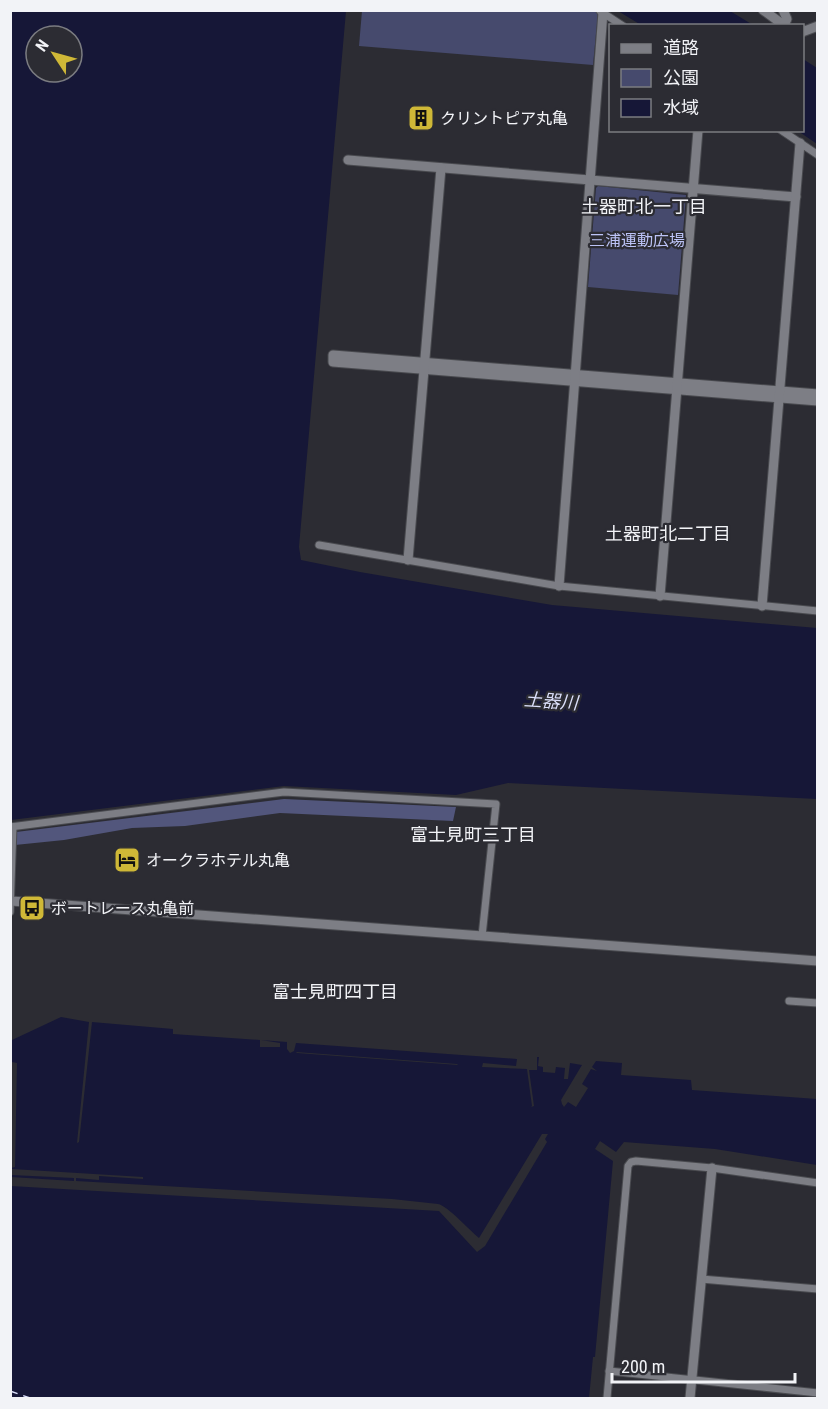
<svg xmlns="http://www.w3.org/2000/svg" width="828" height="1409" font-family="'Roboto Condensed','Noto Sans JP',sans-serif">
  <rect width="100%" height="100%" fill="#2c2c33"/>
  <g fill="#464a6d">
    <path d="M593 10 598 13 593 65 359 46 362 11Z"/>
    <path d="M598 186 686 195 678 295 588 287 596 188Z"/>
  </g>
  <path fill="#52567c" d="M284 799 456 807 453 821 280 813 185 826 132 828 64 840 15 845 16 832Z"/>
  <g fill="#161737" fill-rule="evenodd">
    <path d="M10 11H346L299 547 301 560 360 572 552 605 817 628V799L508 783 456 795 284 786 11 820ZM36 36H72V72H36Z"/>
    <path d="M618 11H730L753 25H641Z"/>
    <path d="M803 59 817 68V144L798 131 802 130Z"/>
    <path d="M61 1017 89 1022 77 1143 79 1142 92 1022 173 1029V1034L260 1040V1047H280V1043L261 1040 287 1042V1049L290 1053 294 1051 296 1043 517 1059 516 1066 483 1063 482 1067 527 1069 532 1106 531 1107 534 1106 529 1070H537V1057H539L538 1066 543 1067V1072L555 1073 556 1067 565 1068 564 1079H568L570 1063 582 1065 561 1100 562 1104 564 1107 568 1102 576 1107 588 1088 582 1084 591 1069 597 1071 592 1067 596 1061 622 1063 621 1075 691 1080 692 1090 817 1099V1165L715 1149 624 1142 616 1152 600 1141 595 1149 613 1161 595 1357H593L589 1398H11V1186L439 1211 477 1252 485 1246 547 1142 545 1139 548 1134H542L479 1238C469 1230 448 1206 438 1204L392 1199 76 1181V1178L99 1180V1176L143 1179V1177L12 1169 11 1175 74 1178V1181L11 1177V1168L15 1167 17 1063 12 1062 11 1132 12 1040ZM296 1052 457 1064 458 1065 297 1053Z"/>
  </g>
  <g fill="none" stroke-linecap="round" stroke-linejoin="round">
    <path stroke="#dbdffa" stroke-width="1.5" stroke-dasharray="8 6" stroke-linecap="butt" d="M10 1391 30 1398"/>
    <g stroke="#494a4f" stroke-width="9">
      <g id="street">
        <path d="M600 11 623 26"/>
        <path d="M781 130 818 155"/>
        <path d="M319 545 559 586 818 611"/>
        <path d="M10 827 284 792 496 804 482 936"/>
        <path d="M10 912 13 827"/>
        <path d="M789 1001 818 1003"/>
        <path d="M701 1279 818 1289"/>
        <path d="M609 1371 818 1393"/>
        <path d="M607 1398 628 1166 631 1162 636 1161 712 1168 818 1183"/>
      </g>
    </g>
    <g stroke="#494a4f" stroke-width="11">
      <g id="secondary">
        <path d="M763 10 785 26"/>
        <path d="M783 10 787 19 784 25"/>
        <path d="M802 32 818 26"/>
        <path d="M348 160 796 197"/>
        <path d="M818 394 333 355V362L818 401"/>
        <path d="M408 560 441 168"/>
        <path d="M559 586 603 12"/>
        <path d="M660 596 698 130"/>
        <path d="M762 606 800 143"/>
        <path d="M11 901 818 961"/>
        <path d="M690 1398 712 1168"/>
      </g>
    </g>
    <use href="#street" stroke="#7d7e85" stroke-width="7"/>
    <use href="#secondary" stroke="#7d7e85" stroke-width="9"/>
  </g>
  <defs>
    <g id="building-square" transform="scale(1.35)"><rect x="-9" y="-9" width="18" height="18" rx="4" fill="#cfb837" stroke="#2c2c33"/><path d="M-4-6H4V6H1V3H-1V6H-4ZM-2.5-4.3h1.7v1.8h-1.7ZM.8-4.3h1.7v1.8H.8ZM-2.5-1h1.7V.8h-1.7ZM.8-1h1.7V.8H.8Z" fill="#111"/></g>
    <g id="hotel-square" transform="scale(1.35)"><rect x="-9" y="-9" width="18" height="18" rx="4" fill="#cfb837" stroke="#2c2c33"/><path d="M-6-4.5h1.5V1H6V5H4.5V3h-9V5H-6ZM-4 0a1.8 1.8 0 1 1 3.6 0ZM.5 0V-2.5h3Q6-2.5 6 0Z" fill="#111"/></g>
    <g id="bus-square" transform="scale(1.35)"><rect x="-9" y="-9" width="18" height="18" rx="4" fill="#cfb837" stroke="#2c2c33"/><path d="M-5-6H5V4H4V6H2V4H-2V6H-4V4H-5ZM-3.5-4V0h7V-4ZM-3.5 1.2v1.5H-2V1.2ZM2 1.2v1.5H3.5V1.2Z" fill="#111"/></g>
  </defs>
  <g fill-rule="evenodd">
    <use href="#building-square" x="421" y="118"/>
    <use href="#hotel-square" x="127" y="860"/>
    <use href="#bus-square" x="32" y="908"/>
  </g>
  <g text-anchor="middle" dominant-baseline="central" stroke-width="4.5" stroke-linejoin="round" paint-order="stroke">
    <g font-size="16" fill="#f2f3f7" stroke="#2c2c33" text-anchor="start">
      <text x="440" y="118">クリントピア丸亀</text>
      <text x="146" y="860">オークラホテル丸亀</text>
      <text x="51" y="908">ボートレース丸亀前</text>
    </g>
    <g font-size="16" fill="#bcc3f6" stroke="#2c2c33">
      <text x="637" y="240">三浦運動広場</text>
    </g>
    <g font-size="18" fill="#f2f3f7" stroke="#2c2c33">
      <text x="644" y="206">土器町北一丁目</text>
      <text x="668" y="533">土器町北二丁目</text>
      <text x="473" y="834">富士見町三丁目</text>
      <text x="335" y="991">富士見町四丁目</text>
    </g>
    <g font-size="18" font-style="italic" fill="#dbdffa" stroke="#2c2c33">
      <text transform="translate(551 701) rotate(4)">土器川</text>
    </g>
  </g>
  <rect width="828" height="1409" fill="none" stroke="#f2f3f7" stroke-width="24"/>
  <rect x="609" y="24" width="195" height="108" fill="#2c2c33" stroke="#7b7c81" stroke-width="1.5"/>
  <rect x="621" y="44" width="30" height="9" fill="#7d7e85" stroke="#7b7c81" stroke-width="1.5"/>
  <text x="663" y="54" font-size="18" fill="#f2f3f7">道路</text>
  <rect x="621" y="69" width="30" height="18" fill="#464a6d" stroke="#7b7c81" stroke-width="1.5"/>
  <text x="663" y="84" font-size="18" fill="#f2f3f7">公園</text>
  <rect x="621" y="99" width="30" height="18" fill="#161737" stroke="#7b7c81" stroke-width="1.5"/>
  <text x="663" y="114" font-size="18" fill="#f2f3f7">水域</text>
  <g transform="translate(54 54) rotate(306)"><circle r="28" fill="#2c2c33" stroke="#7b7c81" stroke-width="1.5"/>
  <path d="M0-4.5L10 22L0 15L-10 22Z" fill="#cfb837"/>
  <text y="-9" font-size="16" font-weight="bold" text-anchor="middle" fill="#f2f3f7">N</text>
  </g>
  <path d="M612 1373v9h183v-9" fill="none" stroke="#f2f3f7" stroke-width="3"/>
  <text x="621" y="1373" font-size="18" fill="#f2f3f7" stroke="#2c2c33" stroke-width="4.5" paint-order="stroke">200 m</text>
</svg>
